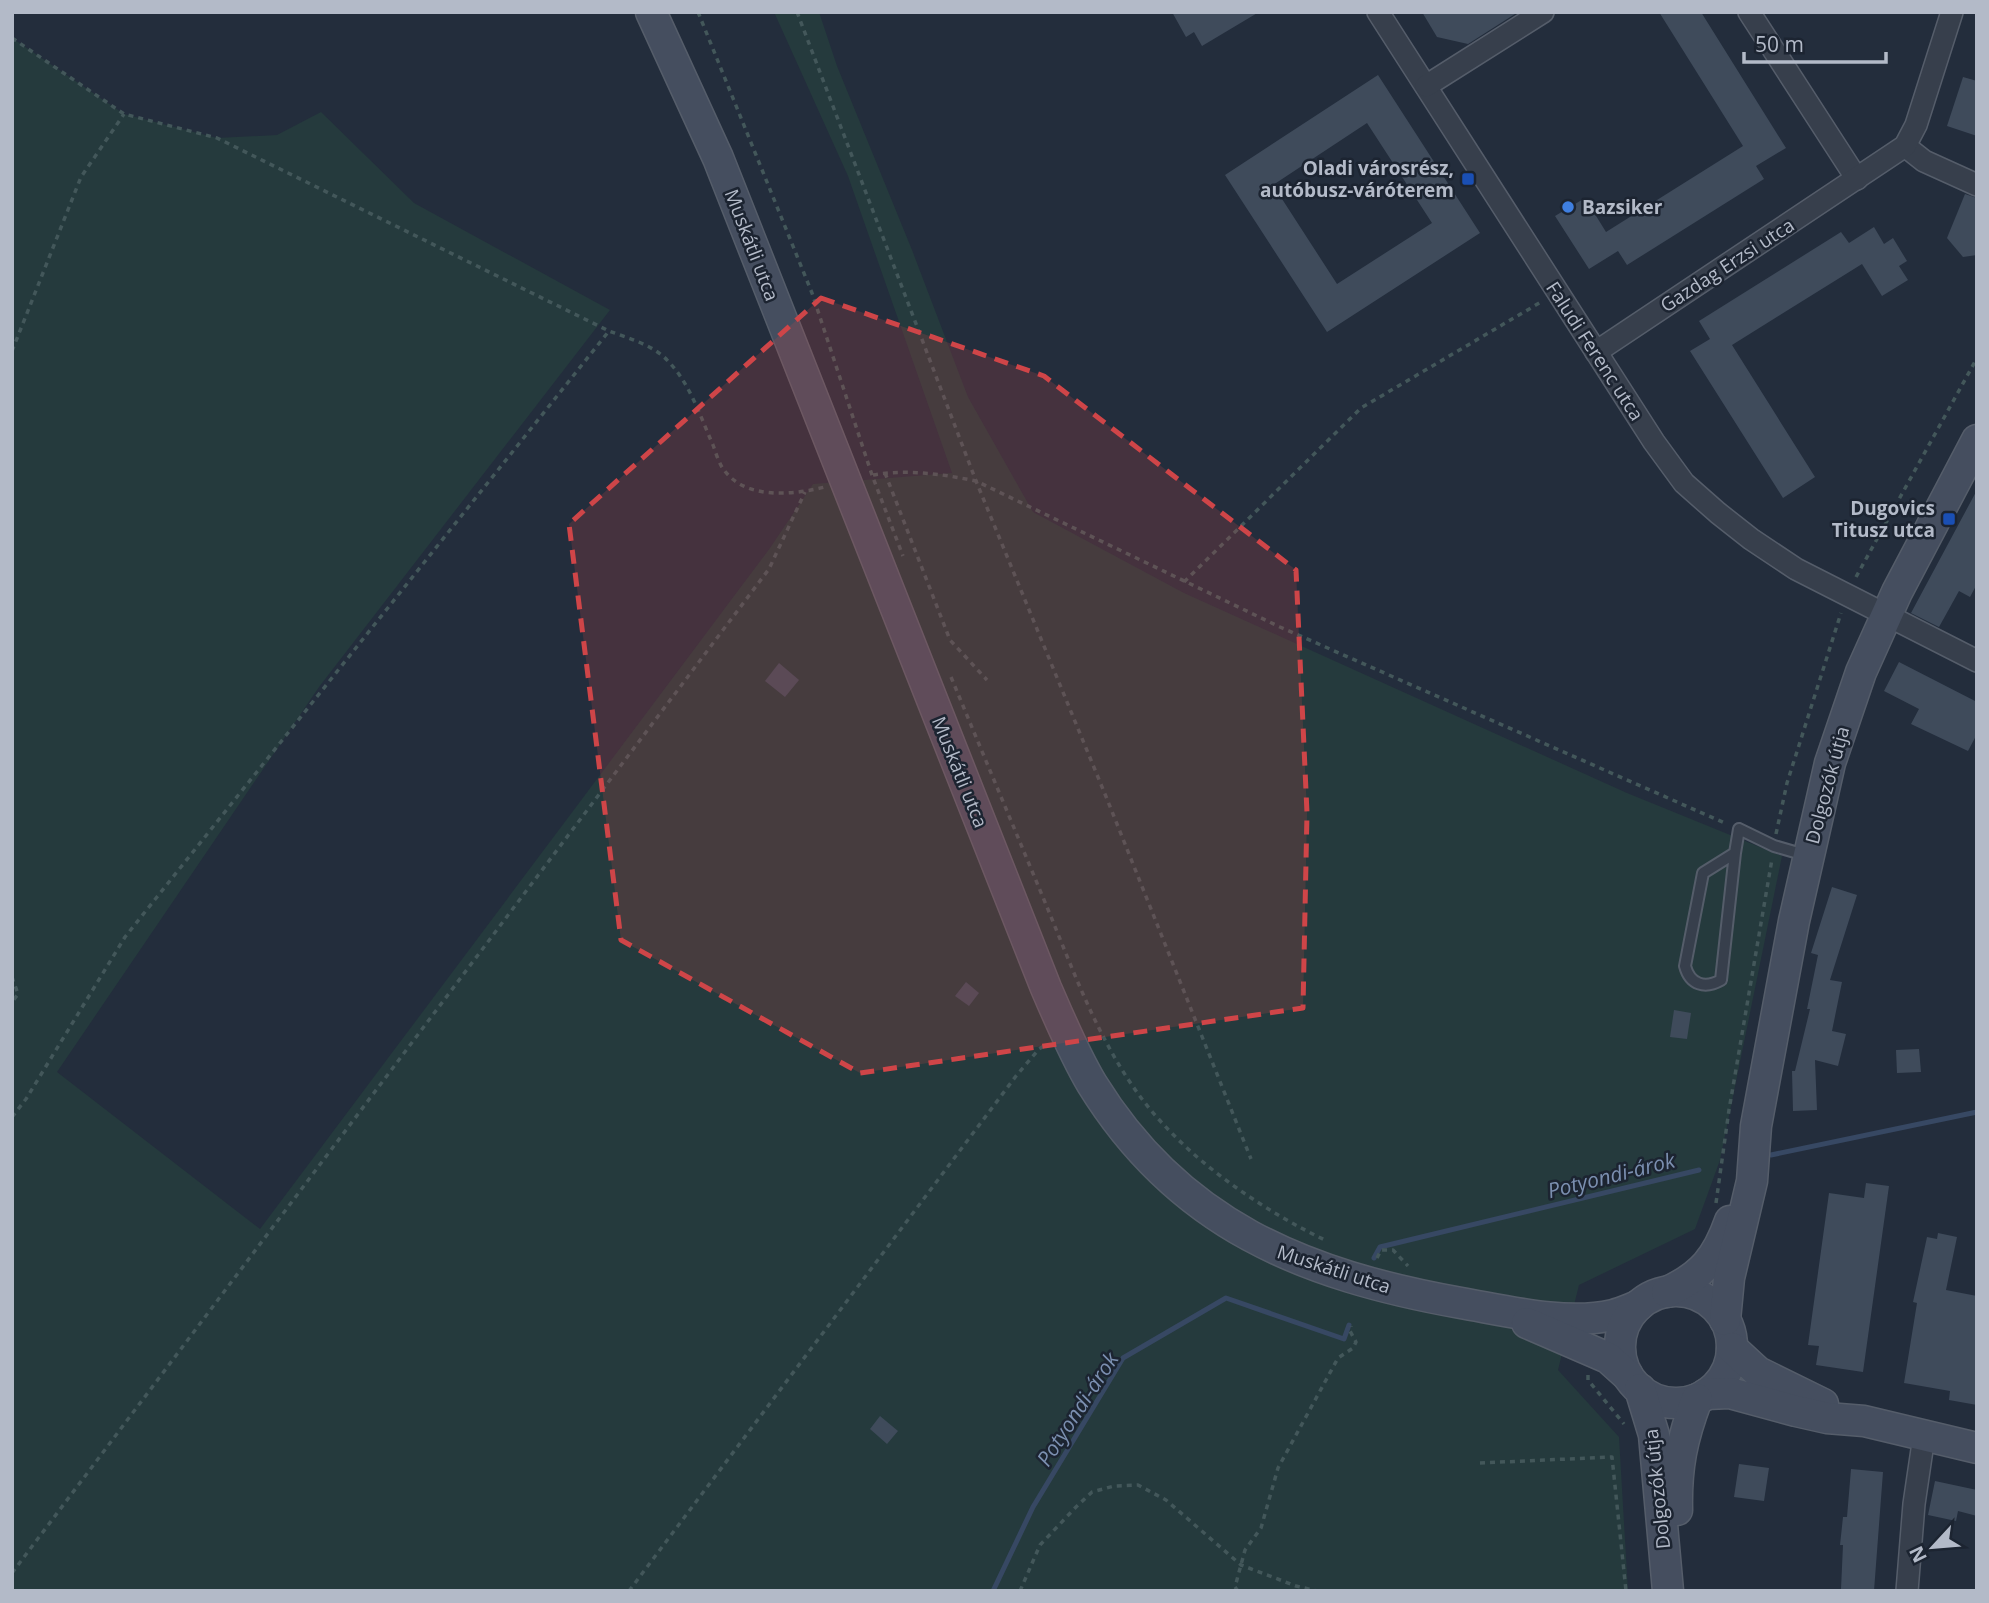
<svg xmlns="http://www.w3.org/2000/svg" width="1989" height="1603" font-family="'Open Sans',sans-serif">
  <rect width="100%" height="100%" fill="#232d3c"/>
  <path fill="#253a3d" d="M774 12H819L837 66 912 250 968 397 1033 512 1184 593 1627 793 1782 856 1720 1160 1695 1229 1579 1285 1558 1370 1619 1437 1628 1591H12V38L124 114 217 138 277 135 321 112 414 203 610 310 319 687 57 1072 260 1229 770 548 813 484 952 473 848 176Z"/>
  <g fill="none" stroke-linecap="round" stroke-linejoin="round">
    <g stroke="#374863" stroke-width="5">
      <path d="M1771 1155 1977 1112"/>
      <path d="M1374 1258 1380 1247 1699 1170"/>
      <path d="M993 1591 1033 1507 1123 1358 1226 1298 1344 1339 1349 1325"/>
    </g>
  </g>
  <g fill="#3f4b5b" fill-rule="evenodd">
    <path d="M1172 12H1259L1202 46 1194 32 1186 37Z"/>
    <path d="M1422 12H1518L1468 44 1437 37Z"/>
    <path d="M1659 12H1701L1786 148 1756 166 1764 179 1627 265 1618 251 1589 269 1555 216 1585 198 1606 232 1743 146Z"/>
    <path d="M1378 75 1480 233 1327 332 1225 175ZM1367 123 1432 223 1337 284 1273 185Z"/>
    <path d="M1963 77 1977 81V136L1947 126Z"/>
    <path d="M1965 194 1977 198V255L1963 257 1947 238Z"/>
    <path d="M1874 227 1884 244 1893 238 1907 261 1899 266 1908 280 1882 296 1862 264 1732 345 1815 477 1783 498 1690 351 1710 339 1699 321 1841 232 1849 243Z"/>
    <path d="M1977 490V584L1970 597 1959 591 1939 627 1911 613Z"/>
    <path d="M1899 662 1977 702V734L1968 751 1911 724 1919 709 1884 691Z"/>
    <path d="M779 663 799 680 785 697 765 681Z"/>
    <path d="M1832 887 1857 895 1830 980 1842 982 1832 1031 1846 1034 1838 1066 1815 1060 1817 1110 1793 1111 1792 1071H1795L1810 1009H1807L1818 955 1811 953Z"/>
    <path d="M966 982 979 993 969 1006 955 996Z"/>
    <path d="M1674 1010 1691 1013 1687 1039 1670 1037Z"/>
    <path d="M1919 1049 1921 1072 1897 1073 1896 1050Z"/>
    <path d="M1866 1183 1889 1186 1863 1372 1816 1365 1819 1346 1808 1345 1829 1193 1864 1198Z"/>
    <path d="M1938 1233 1957 1237 1946 1290 1977 1296V1405L1949 1400 1950 1391 1904 1383 1917 1303 1913 1302 1927 1237 1937 1239Z"/>
    <path d="M880 1416 898 1431 887 1444 870 1429Z"/>
    <path d="M1739 1464 1769 1468 1764 1501 1734 1497Z"/>
    <path d="M1851 1469 1883 1472 1874 1591 1841 1589 1843 1545H1840L1843 1517H1847Z"/>
    <path d="M1935 1481 1977 1490V1516L1958 1511 1956 1521 1928 1515Z"/>
  </g>
  <g fill="none" stroke-linecap="round" stroke-linejoin="round">
    <g stroke="#555d6a" stroke-width="14">
      <path id="lane" d="M1735 853 1721 980C1705 989 1690 985 1685 966L1703 873 1735 853 1739 829 1774 846 1805 855"/>
    </g>
    <g stroke="#555d6a" stroke-width="24">
      <g id="street">
        <path d="M1378 12 1654 442 1684 483 1718 513 1751 539 1796 569 1977 661"/>
        <path d="M1749 12 1857 179"/>
        <path d="M1426 86 1543 12"/>
        <path d="M1905 146 1924 161 1977 185"/>
        <path d="M1596 352 1905 146 1916 125 1952 12"/>
        <path d="M1907 1591 1914 1504 1924 1436"/>
      </g>
    </g>
    <g stroke="#555d6a" stroke-width="33">
      <g id="secondary">
        <path d="M651 12 718 158 1046 988C1060 1020 1074 1054 1092 1084 1179 1225 1304 1275 1461 1303 1507 1311 1566 1326 1613 1315 1621 1313 1630 1309 1638 1306"/>
        <circle cx="1676" cy="1347" r="56"/>
        <path d="M1667 1292C1702 1276 1717 1258 1730 1221"/>
        <path d="M1725 1320 1729 1278 1752 1181 1756 1126 1794 921 1830 763 1861 672 1897 592 1977 440"/>
        <path d="M1527 1323 1608 1358 1628 1376"/>
        <path d="M1732 1348 1758 1372 1823 1404"/>
        <path d="M1640 1389 1654 1435 1668 1591"/>
        <path d="M1706 1394 1730 1393 1796 1411 1827 1418 1864 1421 1977 1448"/>
        <path d="M1677 1510C1676 1468 1682 1438 1697 1399"/>
      </g>
    </g>
    <g stroke="#43575a" stroke-width="3.5" stroke-dasharray="5 5" stroke-linecap="butt">
      <path d="M698 12 812 293 872 475 903 556"/>
      <path d="M797 12 976 481 1107 799 1251 1159"/>
      <path d="M12 38 124 114 217 138 609 331C628 338 653 345 667 360 690 383 700 416 713 445 716 453 719 464 724 470 746 500 793 495 825 487"/>
      <path d="M12 351 81 177 124 114"/>
      <path d="M885 473 950 640 987 680"/>
      <path d="M873 475C907 469 942 474 976 481L1280 627 1727 824"/>
      <path d="M1856 577 1977 358"/>
      <path d="M1184 582 1361 408 1541 302"/>
      <path d="M951 677C983 754 1015 830 1047 907 1078 982 1107 1065 1164 1125 1207 1172 1270 1214 1327 1241"/>
      <path d="M1776 834 1787 783 1841 613"/>
      <path d="M12 977 18 994 12 1002"/>
      <path d="M12 1117 26 1099 125 937 609 331"/>
      <path d="M1716 1203 1729 1110 1772 859"/>
      <path d="M1377 1258 1381 1250H1393L1408 1266"/>
      <path d="M1588 1375V1380L1624 1424"/>
      <path d="M1480 1463 1612 1457 1626 1591"/>
      <path d="M12 1573 769 569 805 492"/>
      <path d="M629 1591 1016 1076 1039 1049 1046 1045"/>
      <path d="M1020 1591 1040 1545 1076 1507 1092 1492 1114 1486 1138 1485 1166 1500 1241 1565 1296 1586 1317 1591"/>
      <path d="M1238 1591 1235 1587 1245 1550 1261 1528 1278 1468 1338 1358 1353 1348 1356 1342 1350 1331 1351 1326"/>
    </g>
    <use href="#lane" stroke="#373f4c" stroke-width="10"/>
    <use href="#street" stroke="#373f4c" stroke-width="21"/>
    <use href="#secondary" stroke="#454e5f" stroke-width="30"/>
  </g>
  <path fill="#cf4548" fill-opacity="0.2" stroke="#cf4548" stroke-width="5" stroke-dasharray="14 9" stroke-linejoin="round" d="M821 298 1044 376 1296 570 1307 813 1303 1008 860 1073 621 940 569 524Z"/>
  <g fill="#1a4fb4" stroke="#1c2431" stroke-width="2.5">
    <rect x="1461" y="172" width="14" height="14" rx="3.5"/>
    <rect x="1942" y="512" width="14" height="14" rx="3.5"/>
  </g>
  <circle fill="#3f7fe0" stroke="#1c2431" stroke-width="2.5" cx="1568" cy="207" r="7"/>
  <g text-anchor="middle" dominant-baseline="central" stroke-width="5" stroke-linejoin="round" paint-order="stroke">
    <g font-size="19" font-weight="bold" fill="#b3bac8" stroke="#1c2431" text-anchor="end">
      <text x="1454" y="168">Oladi városrész,<tspan x="1454" dy="22">autóbusz-váróterem</tspan></text>
      <text x="1582" y="207" text-anchor="start">Bazsiker</text>
      <text x="1935" y="508">Dugovics<tspan x="1935" dy="22">Titusz utca</tspan></text>
    </g>
    <g font-size="19" fill="#b3bac8" stroke="#1c2431">
      <text transform="translate(752 245) rotate(69)">Muskátli utca</text>
      <text transform="translate(1727 265) rotate(-33)">Gazdag Erzsi utca</text>
      <text transform="translate(1595 351) rotate(57)">Faludi Ferenc utca</text>
      <text transform="translate(960 772) rotate(68)">Muskátli utca</text>
      <text transform="translate(1827 785) rotate(-75)">Dolgozók útja</text>
      <text transform="translate(1334 1269) rotate(18)">Muskátli utca</text>
      <text transform="translate(1657 1489) rotate(-96)">Dolgozók útja</text>
    </g>
    <g font-size="21" font-style="italic" fill="#7b8fb0" stroke="#1c2431">
      <text transform="translate(1611 1175) rotate(-14)">Potyondi-árok</text>
      <text transform="translate(1077 1409) rotate(-57)">Potyondi-árok</text>
    </g>
  </g>
  <rect width="1989" height="1603" fill="none" stroke="#b3bac8" stroke-width="28"/>
  <g transform="translate(1933 1547) rotate(244)" stroke="#1c2431" stroke-width="5" paint-order="stroke">
  <path d="M0-5L12 26L0 18L-12 26Z" fill="#b3bac8"/>
  <text y="-10" font-size="19" font-weight="bold" text-anchor="middle" fill="#b3bac8">N</text>
  </g>
  <path d="M1744 52v10h142v-10" fill="none" stroke="#b3bac8" stroke-width="3.5"/>
  <text x="1755" y="52" font-size="21" fill="#b3bac8" stroke="#1c2431" stroke-width="5" paint-order="stroke">50 m</text>
</svg>
